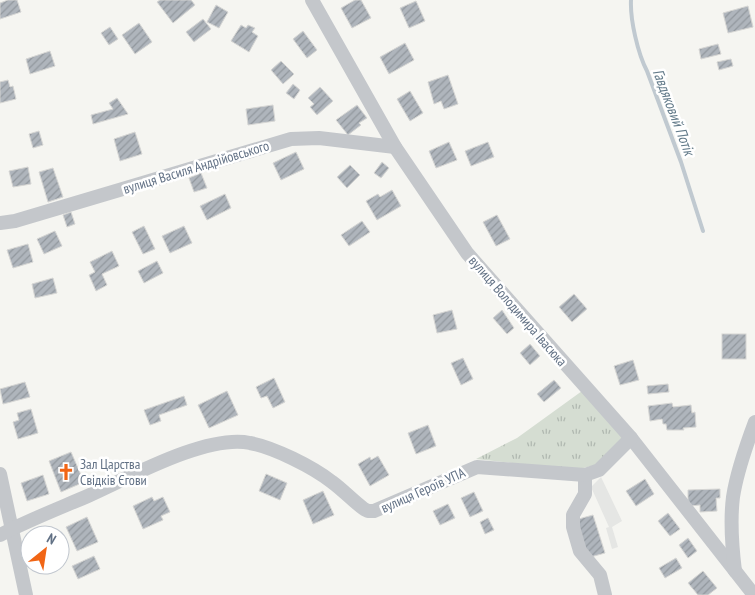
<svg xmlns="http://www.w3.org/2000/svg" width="755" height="595" font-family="'PT Sans Narrow',sans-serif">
  <defs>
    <pattern id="grass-tufts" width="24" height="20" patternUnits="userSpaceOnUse" patternTransform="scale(1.25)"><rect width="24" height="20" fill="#d5ddd2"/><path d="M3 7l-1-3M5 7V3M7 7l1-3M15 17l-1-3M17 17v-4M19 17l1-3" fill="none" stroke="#b0b8b0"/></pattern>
    <pattern id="building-hatch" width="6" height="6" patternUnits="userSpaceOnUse" patternTransform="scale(1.25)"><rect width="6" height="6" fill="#afb5bc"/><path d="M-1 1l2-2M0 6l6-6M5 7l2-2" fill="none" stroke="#92989e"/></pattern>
  </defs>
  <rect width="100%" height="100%" fill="#f5f5f1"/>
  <path fill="#e5e6e4" d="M601 477 622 521 612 527 618 547 612 549 606 528 609 527 591 487Z"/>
  <path fill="url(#grass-tufts)" d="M582 391 623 437 595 465 576 470 476 459 517 438Z"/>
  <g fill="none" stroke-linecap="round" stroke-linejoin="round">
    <path stroke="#c0c9d0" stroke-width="4" d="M631 0C630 20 638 54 647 71L681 162 703 231"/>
  </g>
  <g fill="url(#building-hatch)" stroke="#d6d6d4">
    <path d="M8 0H17L21 12 0 19V3Z"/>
    <path d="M160 0H191L195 5 173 23 157 2Z"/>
    <path d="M355 0H361L371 18 352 28 341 8Z"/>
    <path d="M416 1 425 21 409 28 400 8Z"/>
    <path d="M216 5 228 12 219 28 207 22Z"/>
    <path d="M748 6 753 27 728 33 723 13Z"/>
    <path d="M203 19 211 29 194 42 186 32Z"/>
    <path d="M139 23 152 42 135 54 122 35Z"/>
    <path d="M241 25 246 28 248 25 255 28 252 32 258 36 249 52 231 41Z"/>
    <path d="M110 27 118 39 109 45 101 33Z"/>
    <path d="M303 31 317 50 307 58 293 39Z"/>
    <path d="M405 43 414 60 389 74 380 57Z"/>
    <path d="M718 44 721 54 701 59 699 49Z"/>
    <path d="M50 51 55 66 30 74 26 59Z"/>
    <path d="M731 59 733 66 719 70 717 62Z"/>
    <path d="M281 61 294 74 283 84 271 70Z"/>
    <path d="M448 75 458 104 444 109 441 101 434 104 428 82Z"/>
    <path d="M8 80 10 87 13 86 16 99 0 103V82Z"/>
    <path d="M293 84 300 90 294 99 286 93Z"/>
    <path d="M320 87 333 101 317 115 310 107 314 104 308 98Z"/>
    <path d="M410 91 423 113 410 121 397 99Z"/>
    <path d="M117 98 128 114 93 124 91 115 113 109 109 103Z"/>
    <path d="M273 105 275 121 248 125 246 109Z"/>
    <path d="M357 105 367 118 359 123 361 125 348 135 336 120Z"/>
    <path d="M39 131 43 145 33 148 29 134Z"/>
    <path d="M135 132 142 154 120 161 114 139Z"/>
    <path d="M449 142 457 160 436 168 429 151Z"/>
    <path d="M488 142 494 157 471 166 465 151Z"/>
    <path d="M296 152 304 169 281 180 273 163Z"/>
    <path d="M382 162 389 168 381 178 374 173Z"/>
    <path d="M350 165 360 175 347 188 337 177Z"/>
    <path d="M28 167 31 184 13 187 9 171Z"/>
    <path d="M53 168 63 197 48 202 39 172Z"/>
    <path d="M201 173 207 188 194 192 189 178Z"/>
    <path d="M392 190 401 206 377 220 366 201 378 194 380 197Z"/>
    <path d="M225 194 231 208 207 220 200 206Z"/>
    <path d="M71 212 75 224 67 227 63 215Z"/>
    <path d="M497 215 510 239 496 246 483 222Z"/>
    <path d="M362 221 370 232 349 246 341 235Z"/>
    <path d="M144 226 155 249 143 254 132 232Z"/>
    <path d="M184 226 192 243 170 253 162 236Z"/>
    <path d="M55 231 62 246 44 254 37 239Z"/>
    <path d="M28 244 33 262 13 268 7 250Z"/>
    <path d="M112 251 119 266 102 274 107 285 96 291 89 275 95 272 90 262Z"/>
    <path d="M157 261 163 273 144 283 138 271Z"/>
    <path d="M53 278 57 293 35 298 32 284Z"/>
    <path d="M574 294 587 309 572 322 559 307Z"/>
    <path d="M452 310 457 329 437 333 433 315Z"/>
    <path d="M502 310 514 328 507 334 493 318Z"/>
    <rect x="722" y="334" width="24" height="25"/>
    <path d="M530 344 540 356 530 365 520 353Z"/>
    <path d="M463 358 473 379 461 385 451 363Z"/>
    <path d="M633 360 639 380 620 385 614 366Z"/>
    <path d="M274 378 285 402 273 408 267 396 261 398 256 387Z"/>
    <path d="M554 380 561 388 544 402 537 394Z"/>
    <path d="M25 382 30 397 3 404 0 389Z"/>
    <path d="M668 384 669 392 648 394 647 386Z"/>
    <path d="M227 391 238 415 209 428 198 405Z"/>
    <path d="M184 396 187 405 159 415 161 421 150 425 144 410Z"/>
    <path d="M672 403 673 407 691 405 692 413 695 412 696 427 683 428 684 430H667L666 424H663L662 419 650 421 648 406Z"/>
    <path d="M31 409 38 433 18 439 13 422 19 420 17 413Z"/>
    <path d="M428 425 436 446 416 454 408 433Z"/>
    <path d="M71 452 84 482 61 492 49 461Z"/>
    <path d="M378 456 389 475 370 486 358 464 370 457 371 460Z"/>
    <path d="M266 474 287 483 280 500 259 491Z"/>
    <path d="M43 475 49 494 27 501 21 483Z"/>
    <path d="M645 479 654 494 636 506 626 491Z"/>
    <path d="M720 489V498H716L717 511 700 512V505L688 506V490Z"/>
    <path d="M323 491 334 515 313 524 303 500Z"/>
    <path d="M474 492 483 511 470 517 461 498Z"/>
    <path d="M152 497 154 501 163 497 170 512 161 516 163 520 143 529 133 506Z"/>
    <path d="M448 504 455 518 440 525 433 511Z"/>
    <path d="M668 513 680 529 670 536 658 521Z"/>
    <path d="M593 515 605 553 587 558 575 520Z"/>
    <path d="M87 517 98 542 77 551 66 527Z"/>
    <path d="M488 518 494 530 485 534 480 522Z"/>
    <path d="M688 538 697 551 688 558 679 545Z"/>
    <path d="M94 556 100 569 78 579 72 566Z"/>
    <path d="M676 558 682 568 665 578 659 568Z"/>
    <path d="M703 571 717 588 708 595H698L688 583Z"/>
  </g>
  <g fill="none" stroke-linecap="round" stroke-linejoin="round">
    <g stroke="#c4c7cb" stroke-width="14">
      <path d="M312 0 395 147 467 253 631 438 754 595"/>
      <path d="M0 223 15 221 291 139 319 138 395 147"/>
      <path d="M0 474 26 595"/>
      <path d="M585 475V494L573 515V527L580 551 600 575 605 595"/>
      <path d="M0 535C29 520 60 508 90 495 130 477 207 434 250 443 273 447 313 467 332 482 343 490 352 500 364 509L368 511H374L477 467 585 475 599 470 631 438"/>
      <path d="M735 571C732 547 730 521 733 497 737 471 746 446 755 422"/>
    </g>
  </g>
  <defs>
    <g id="church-bare" transform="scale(1.35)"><path d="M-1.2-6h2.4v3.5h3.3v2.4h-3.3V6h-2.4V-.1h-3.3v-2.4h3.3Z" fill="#f16515" stroke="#fff" stroke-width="2.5" paint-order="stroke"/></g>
  </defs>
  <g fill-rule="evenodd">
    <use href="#church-bare" x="66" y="472"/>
  </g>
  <g text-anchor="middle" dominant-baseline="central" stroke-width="5" stroke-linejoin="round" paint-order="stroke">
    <g font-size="14" fill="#627185" stroke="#fff">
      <text transform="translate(196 167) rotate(-17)">вулиця Василя Андрійовського</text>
      <text transform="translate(518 311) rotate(49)">вулиця Володимира Івасюка</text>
      <text transform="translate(423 490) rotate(-24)">вулиця Героїв УПА</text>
    </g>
    <g font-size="14" fill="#627185" stroke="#fff" text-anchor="start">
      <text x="80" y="464">Зал Царства<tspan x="80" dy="16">Свідків Єгови</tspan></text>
    </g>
    <g font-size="15" font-style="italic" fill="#627a89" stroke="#fff">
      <text transform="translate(674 112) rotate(69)">Гавдяковий Потік</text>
    </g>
  </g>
  <g transform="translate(45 550) rotate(30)"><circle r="24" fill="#ffffff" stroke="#c0c6ce"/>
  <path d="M0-4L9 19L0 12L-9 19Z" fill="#f16515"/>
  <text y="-8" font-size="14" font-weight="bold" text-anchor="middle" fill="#627185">N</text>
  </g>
</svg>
